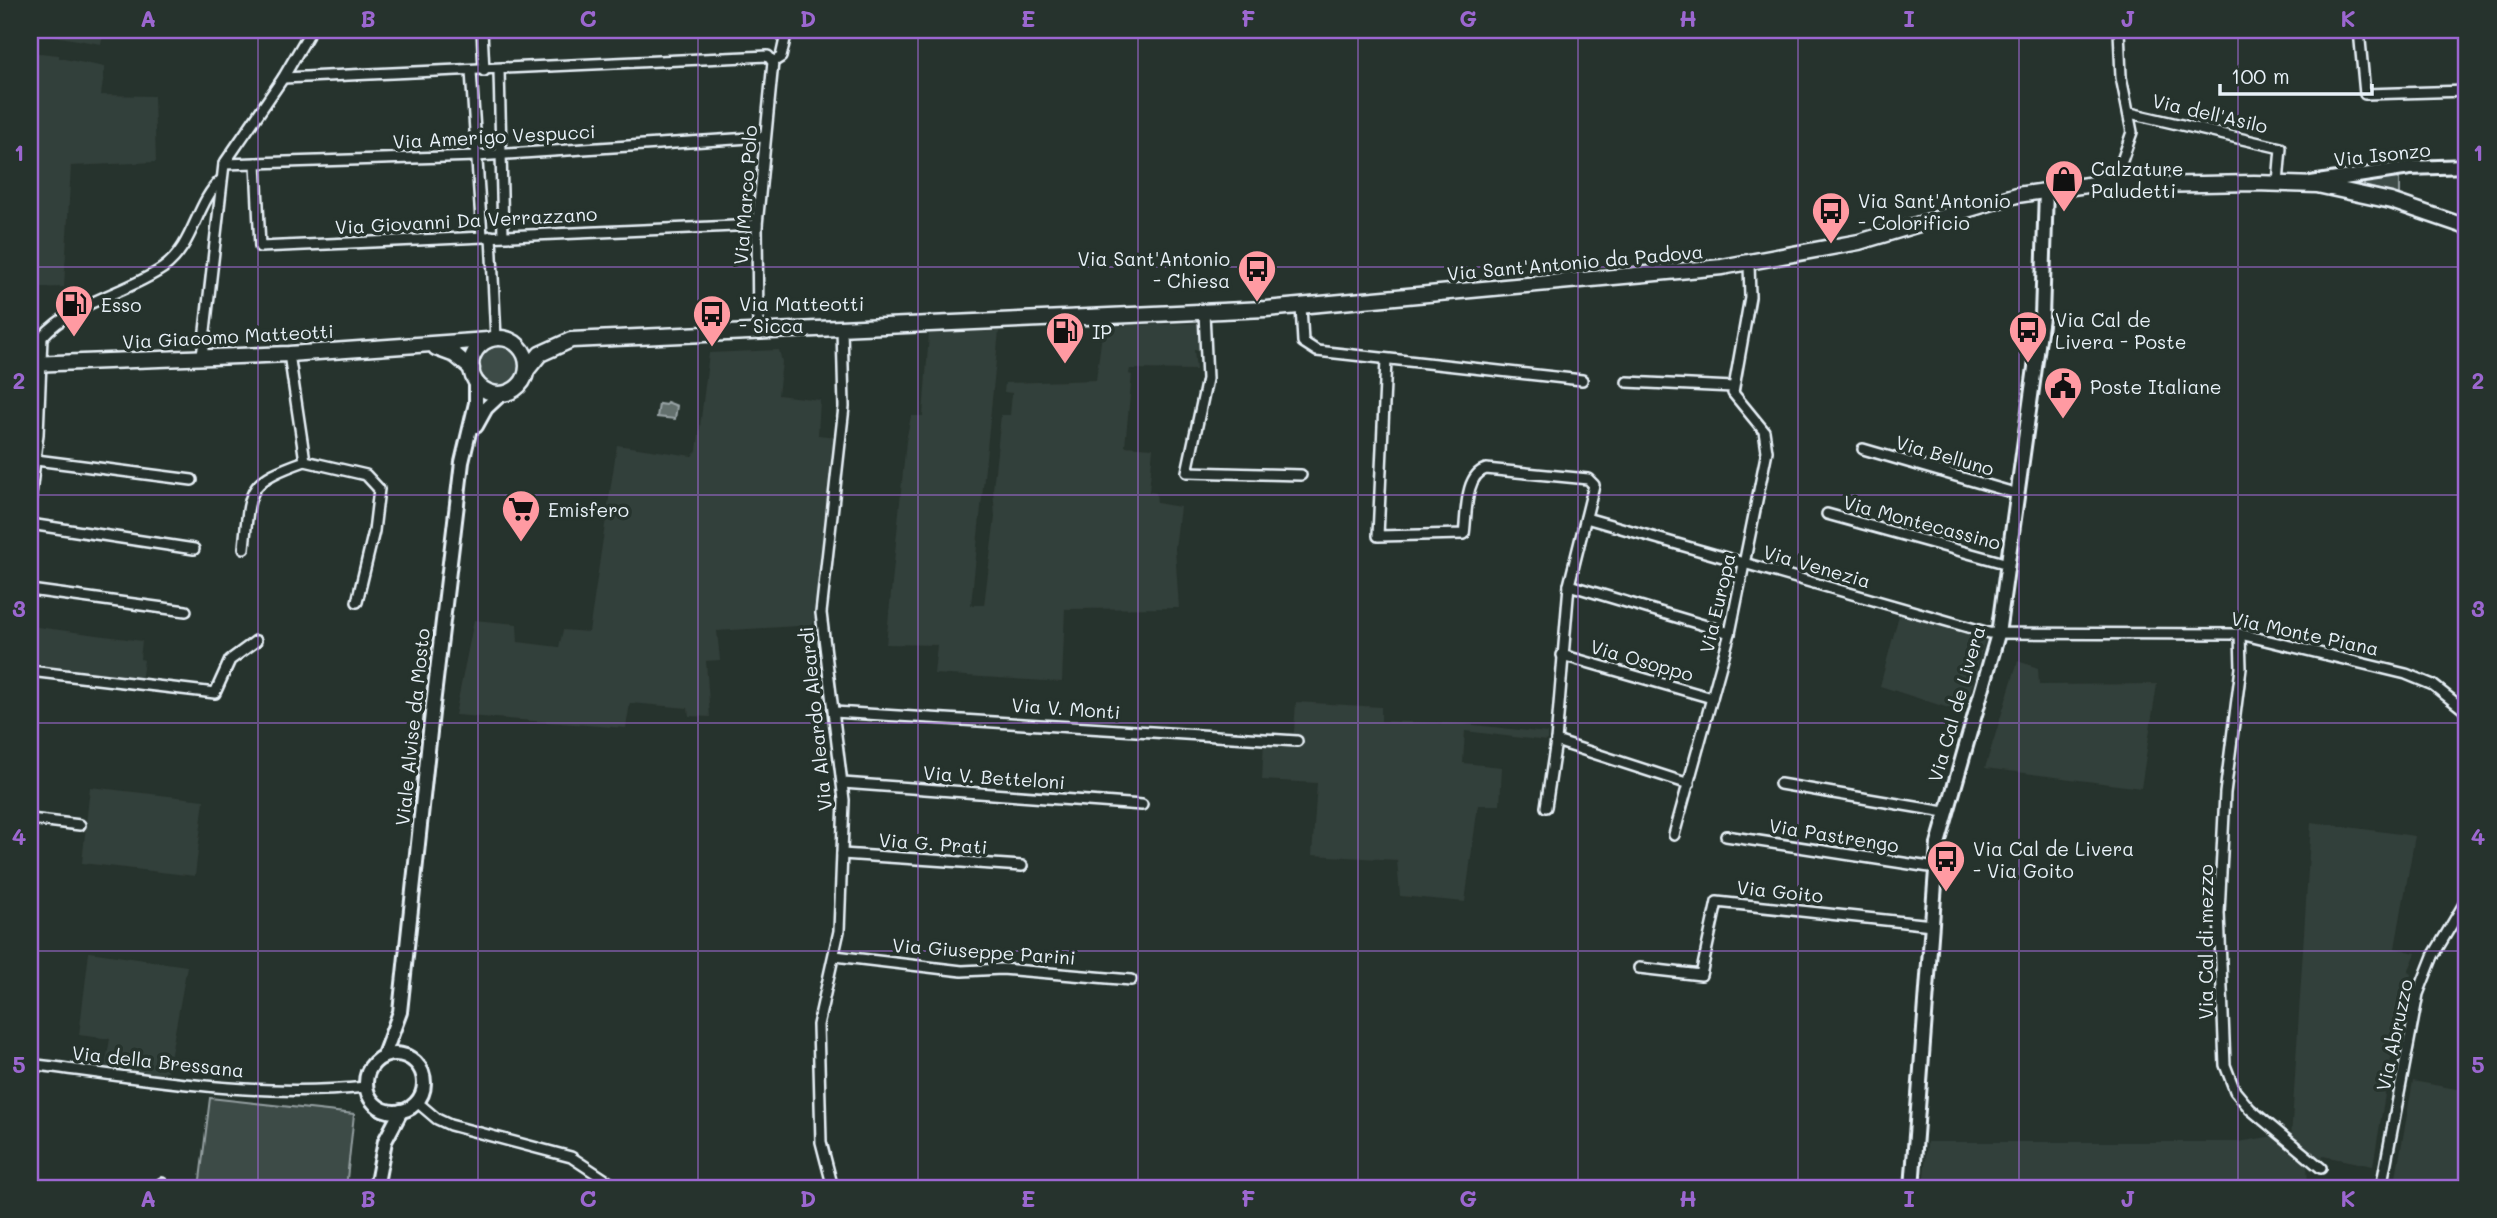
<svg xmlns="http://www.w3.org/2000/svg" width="2497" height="1218" font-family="Mali,sans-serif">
  <rect width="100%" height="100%" fill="#26332d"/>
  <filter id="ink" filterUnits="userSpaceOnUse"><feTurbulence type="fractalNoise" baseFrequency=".0143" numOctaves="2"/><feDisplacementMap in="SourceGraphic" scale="14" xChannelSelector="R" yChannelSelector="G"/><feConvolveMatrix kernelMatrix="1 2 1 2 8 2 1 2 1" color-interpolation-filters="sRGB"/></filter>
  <g filter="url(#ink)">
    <g fill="#333f3a">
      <path d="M30 30H105L101 44 30 32Z"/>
      <path d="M30 52 59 55V58L105 67 101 95 154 96 156 162 71 166 64 287 30 288V216L37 97 30 96Z"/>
      <path d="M1203 323 1205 349 1194 350 1196 370 1130 369 1129 374 1132 375 1125 446 1153 448 1149 492 1156 493 1157 503 1180 507 1175 549 1179 608 1065 609 1062 682 934 674 937 645 886 644 906 441 911 416H923L929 333 999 331 971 605H984L995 517 993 489 1001 415H1010L1012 393 1004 392 1005 383 1096 380 1103 326Z"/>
      <path d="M779 350 782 362 778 395 820 400 818 435 837 437 813 625 717 631 720 660 706 661 710 717 689 716 688 708 630 703 626 728 455 715 474 620 517 624 518 642 559 647 563 630 589 632 617 445 692 456 697 451 709 353Z"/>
      <path d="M1900 611 1975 633 1985 641 1964 713 1880 686Z"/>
      <path d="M30 626 142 641 140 659 144 660 141 682 30 667Z"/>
      <path d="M2018 661 2038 668 2039 685 2157 684 2141 788 1985 768Z"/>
      <path d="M1296 702 1381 707V721L1465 724 1547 733V741L1465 731 1463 763 1502 767 1500 805H1478L1465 902 1400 896 1397 860 1312 855 1317 783 1262 780 1264 741 1293 744Z"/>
      <path d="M90 787 204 800 195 876 82 863Z"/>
      <path d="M2311 822 2415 836 2395 948 2416 953 2408 972 2411 974 2398 1017 2373 1166 2323 1156 2321 1163 2291 1139Z"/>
      <path d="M89 952 187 966 168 1070 160 1075 105 1067 110 1039 79 1035Z"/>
      <path d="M2413 1081 2467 1091V1188H2394Z"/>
      <path d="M2274 1136 2307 1162 2308 1188H1923L1927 1142H2238Z"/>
    </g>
    <g fill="#3e4b47" stroke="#939ea0" stroke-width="2">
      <path d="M2399 177V195L2364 186V180Z"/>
      <circle cx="499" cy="365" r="22"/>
      <path d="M210 1098 354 1114 346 1188H199Z"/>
    </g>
    <path fill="#636f6d" stroke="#98a3a5" stroke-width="2" d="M667 402 677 406 675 419 657 417 659 404 666 405Z"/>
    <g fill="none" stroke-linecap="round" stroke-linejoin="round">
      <g stroke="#e8f1f8" stroke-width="14">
        <g id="street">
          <path d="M482 30 484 71"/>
          <path d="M2359 30 2365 94 2467 91"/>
          <path d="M773 62 781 57 787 30"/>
          <path d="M499 70 503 235"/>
          <path d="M471 71 482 236"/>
          <path d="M283 78 768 56 773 62 757 225 758 331"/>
          <path d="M2130 113 2281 148 2278 183"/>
          <path d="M256 163 260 247 757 225"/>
          <path d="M224 164 477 156 765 137"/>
          <path d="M2115 181 2132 132 2121 77 2119 30"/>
          <path d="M491 236 496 338"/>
          <path d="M1301 306 1303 342 1317 351 1582 380"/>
          <path d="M1204 312 1207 379 1187 472 1301 475"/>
          <path d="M202 357 224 164 283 78 311 30"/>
          <path d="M1386 360 1378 536 1464 534C1467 515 1464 475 1486 469L1588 479 1594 485 1569 585 1556 741 1546 807"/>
          <path d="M1627 382 1733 387"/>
          <path d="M1863 449 2018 494"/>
          <path d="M36 460 192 480"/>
          <path d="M305 461 366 475 379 489 374 531 357 602"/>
          <path d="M30 503 38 434 42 337C73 302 125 294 163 268 195 245 195 203 222 179"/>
          <path d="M1827 514 2008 564"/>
          <path d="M1586 518 1989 633 2240 634 2406 674 2433 685 2467 712"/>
          <path d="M30 524 194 549"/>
          <path d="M244 548C250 488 246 482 305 461L289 354"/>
          <path d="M1569 585 1730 633"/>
          <path d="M30 590 186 611"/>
          <path d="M2240 634 2241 668 2225 793 2219 913 2225 1065 2235 1091 2250 1109 2321 1168"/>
          <path d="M1562 655 1712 698"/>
          <path d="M30 671 215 693 230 660 256 641"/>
          <path d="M834 712 1297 741"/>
          <path d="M1556 741 1689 784"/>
          <path d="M843 783 1142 805"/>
          <path d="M1780 784 1945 812"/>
          <path d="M30 819 80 825"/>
          <path d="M1674 835 1730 633 1767 451 1764 431 1733 393 1750 297 1749 264"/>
          <path d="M1726 836 1936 868"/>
          <path d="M842 854 1022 866"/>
          <path d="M835 956 962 971 1002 969 1131 980"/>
          <path d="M1639 968 1701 975 1717 902 1932 925"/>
          <path d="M30 1064C141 1078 253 1099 366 1087"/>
          <path d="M417 1102 437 1119 450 1125 571 1157 618 1188"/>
          <path d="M160 1188 162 1183"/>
          <path d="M833 1188 821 1142 818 1025 839 931 844 800 821 613 844 407 842 328"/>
          <path d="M2381 1188 2418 994 2433 956 2467 899"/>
        </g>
      </g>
      <g stroke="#e8f1f8" stroke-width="18">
        <g id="secondary">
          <path d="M2311 183 2410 168 2467 166"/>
          <path d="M476 426 486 408 501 394"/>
          <circle cx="395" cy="1083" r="29"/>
          <path d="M384 1055 400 1012 432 713 462 462 476 403V381"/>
          <path d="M376 1188 385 1141 401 1111"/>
          <path d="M1912 1188 1938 844 1998 634 2042 317 2046 190"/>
        </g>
      </g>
      <g stroke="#e8f1f8" stroke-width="19">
        <g id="primary">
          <circle cx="499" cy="366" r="28"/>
          <path d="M436 348 455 355 472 369"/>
          <path d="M30 364 289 354 488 340"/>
          <path d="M527 370 540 354 571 340 1266 309 1722 267 1859 242 2017 195 2115 181 2149 185 2254 183 2317 185 2391 201 2467 227"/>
        </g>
      </g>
      <use href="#street" stroke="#26332d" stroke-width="9"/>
      <use href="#secondary" stroke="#26332d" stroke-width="12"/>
      <use href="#primary" stroke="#26332d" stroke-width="14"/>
    </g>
  </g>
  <path fill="none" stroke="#9c67d0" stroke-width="2" stroke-opacity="0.55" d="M258 30V1188M478 30V1188M698 30V1188M918 30V1188M1138 30V1188M1358 30V1188M1578 30V1188M1798 30V1188M2019 30V1188M2238 30V1188M30 267H2467M30 495H2467M30 723H2467M30 951H2467"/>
  <defs>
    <g id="shop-pin" transform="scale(2.0125)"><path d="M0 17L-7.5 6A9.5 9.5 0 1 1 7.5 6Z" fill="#ff9aa2" stroke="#26332d"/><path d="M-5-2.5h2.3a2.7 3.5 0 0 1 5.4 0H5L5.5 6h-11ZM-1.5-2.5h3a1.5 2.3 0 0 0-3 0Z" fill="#111"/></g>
    <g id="bus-pin" transform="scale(2.0125)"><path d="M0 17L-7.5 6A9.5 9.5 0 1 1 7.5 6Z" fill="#ff9aa2" stroke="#26332d"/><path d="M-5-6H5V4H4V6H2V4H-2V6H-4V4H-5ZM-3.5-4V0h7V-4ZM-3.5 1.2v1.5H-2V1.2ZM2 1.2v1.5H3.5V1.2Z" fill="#111"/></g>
    <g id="fuel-pin" transform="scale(2.0125)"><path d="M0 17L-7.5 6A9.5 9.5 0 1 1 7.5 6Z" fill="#ff9aa2" stroke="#26332d"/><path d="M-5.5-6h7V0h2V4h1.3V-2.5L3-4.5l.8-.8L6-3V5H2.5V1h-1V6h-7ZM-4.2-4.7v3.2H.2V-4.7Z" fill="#111"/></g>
    <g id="civic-pin" transform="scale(2.0125)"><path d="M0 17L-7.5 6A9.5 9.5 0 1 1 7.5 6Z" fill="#ff9aa2" stroke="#26332d"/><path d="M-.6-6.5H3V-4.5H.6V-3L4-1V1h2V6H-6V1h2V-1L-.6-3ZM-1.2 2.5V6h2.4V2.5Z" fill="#111"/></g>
    <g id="supermarket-pin" transform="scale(2.0125)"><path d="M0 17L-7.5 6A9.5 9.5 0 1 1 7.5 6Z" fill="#ff9aa2" stroke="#26332d"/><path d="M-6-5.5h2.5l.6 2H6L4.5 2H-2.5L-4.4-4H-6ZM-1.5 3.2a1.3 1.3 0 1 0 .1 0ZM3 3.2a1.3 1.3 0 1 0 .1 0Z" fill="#111"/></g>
  </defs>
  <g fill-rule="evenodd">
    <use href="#shop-pin" x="2064" y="179"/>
    <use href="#bus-pin" x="1831" y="211"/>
    <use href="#bus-pin" x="1257" y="269"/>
    <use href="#fuel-pin" x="74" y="304"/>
    <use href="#bus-pin" x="712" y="314"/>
    <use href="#bus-pin" x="2028" y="330"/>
    <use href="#fuel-pin" x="1065" y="331"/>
    <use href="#civic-pin" x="2063" y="386"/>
    <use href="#supermarket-pin" x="521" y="509"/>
    <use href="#bus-pin" x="1946" y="859"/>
  </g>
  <g text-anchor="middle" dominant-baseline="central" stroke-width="7" stroke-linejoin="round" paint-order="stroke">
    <g font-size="19" fill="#e8f1f8" stroke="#26332d">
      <text transform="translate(2210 113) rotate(13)">Via dell'Asilo</text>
      <text transform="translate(494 136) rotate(-3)">Via Amerigo Vespucci</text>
      <text transform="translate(2382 154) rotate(-6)">Via Isonzo</text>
      <text transform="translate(745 195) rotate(-86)">Via Marco Polo</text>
      <text transform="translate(466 220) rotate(-3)">Via Giovanni Da Verrazzano</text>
      <text transform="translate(1575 262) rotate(-5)">Via Sant'Antonio da Padova</text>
      <text transform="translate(228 336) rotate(-3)">Via Giacomo Matteotti</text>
      <text transform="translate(1945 455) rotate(16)">Via Belluno</text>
      <text transform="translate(1922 522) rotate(15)">Via Montecassino</text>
      <text transform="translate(1817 566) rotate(16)">Via Venezia</text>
      <text transform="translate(1717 603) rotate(-77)">Via Europa</text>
      <text transform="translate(2305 633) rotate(12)">Via Monte Piana</text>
      <text transform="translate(1642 660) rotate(16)">Via Osoppo</text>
      <text transform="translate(1956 704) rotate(-74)">Via Cal de Livera</text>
      <text transform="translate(1066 708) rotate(4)">Via V. Monti</text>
      <text transform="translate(815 719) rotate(-96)">Via Aleardo Aleardi</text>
      <text transform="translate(412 727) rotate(-84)">Viale Alvise da Mosto</text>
      <text transform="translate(994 777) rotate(4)">Via V. Betteloni</text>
      <text transform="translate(1834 835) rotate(9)">Via Pastrengo</text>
      <text transform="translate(933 843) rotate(4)">Via G. Prati</text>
      <text transform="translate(1780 891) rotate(6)">Via Goito</text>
      <text transform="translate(2205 942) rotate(-90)">Via Cal di mezzo</text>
      <text transform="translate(984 951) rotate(4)">Via Giuseppe Parini</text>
      <text transform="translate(2394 1035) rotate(-78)">Via Abruzzo</text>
      <text transform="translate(158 1061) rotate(6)">Via della Bressana</text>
    </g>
    <g font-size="19" fill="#e8f1f8" stroke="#26332d" text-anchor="start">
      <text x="2091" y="168">Calzature<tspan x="2091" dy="22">Paludetti</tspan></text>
      <text x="1858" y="200">Via Sant'Antonio<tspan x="1858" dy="22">- Colorificio</tspan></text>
      <text x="1230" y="258" text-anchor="end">Via Sant'Antonio<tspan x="1230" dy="22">- Chiesa</tspan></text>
      <text x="739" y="303">Via Matteotti<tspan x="739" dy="22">- Sicca</tspan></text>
      <text x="101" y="304">Esso</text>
      <text x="2055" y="319">Via Cal de<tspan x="2055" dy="22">Livera - Poste</tspan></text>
      <text x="1092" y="331">IP</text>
      <text x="2090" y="386">Poste Italiane</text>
      <text x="548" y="509">Emisfero</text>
      <text x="1973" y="848">Via Cal de Livera<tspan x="1973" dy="22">- Via Goito</tspan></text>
    </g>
  </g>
  <rect width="2497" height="1218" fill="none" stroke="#26332d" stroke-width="77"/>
  <path d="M2220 84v10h152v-10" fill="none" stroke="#e8f1f8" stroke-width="3.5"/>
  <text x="2231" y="84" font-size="21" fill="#e8f1f8" stroke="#26332d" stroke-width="5" paint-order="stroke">100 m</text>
  <rect x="38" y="38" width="2420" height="1142" fill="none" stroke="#9c67d0" stroke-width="2.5"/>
  <g font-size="23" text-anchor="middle" font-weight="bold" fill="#9c67d0">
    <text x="148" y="27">A</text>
    <text x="368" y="27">B</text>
    <text x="588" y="27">C</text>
    <text x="808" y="27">D</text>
    <text x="1028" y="27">E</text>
    <text x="1248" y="27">F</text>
    <text x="1468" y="27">G</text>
    <text x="1688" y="27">H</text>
    <text x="1909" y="27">I</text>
    <text x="2128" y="27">J</text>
    <text x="2348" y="27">K</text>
    <text x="19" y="161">1</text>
    <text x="2478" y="161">1</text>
    <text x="19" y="389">2</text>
    <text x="2478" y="389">2</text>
    <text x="19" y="617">3</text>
    <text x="2478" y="617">3</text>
    <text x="19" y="845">4</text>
    <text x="2478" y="845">4</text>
    <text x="19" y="1073">5</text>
    <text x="2478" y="1073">5</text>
    <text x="148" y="1207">A</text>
    <text x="368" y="1207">B</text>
    <text x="588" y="1207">C</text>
    <text x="808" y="1207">D</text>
    <text x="1028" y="1207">E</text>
    <text x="1248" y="1207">F</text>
    <text x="1468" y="1207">G</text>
    <text x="1688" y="1207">H</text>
    <text x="1909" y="1207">I</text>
    <text x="2128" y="1207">J</text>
    <text x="2348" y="1207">K</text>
  </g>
</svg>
